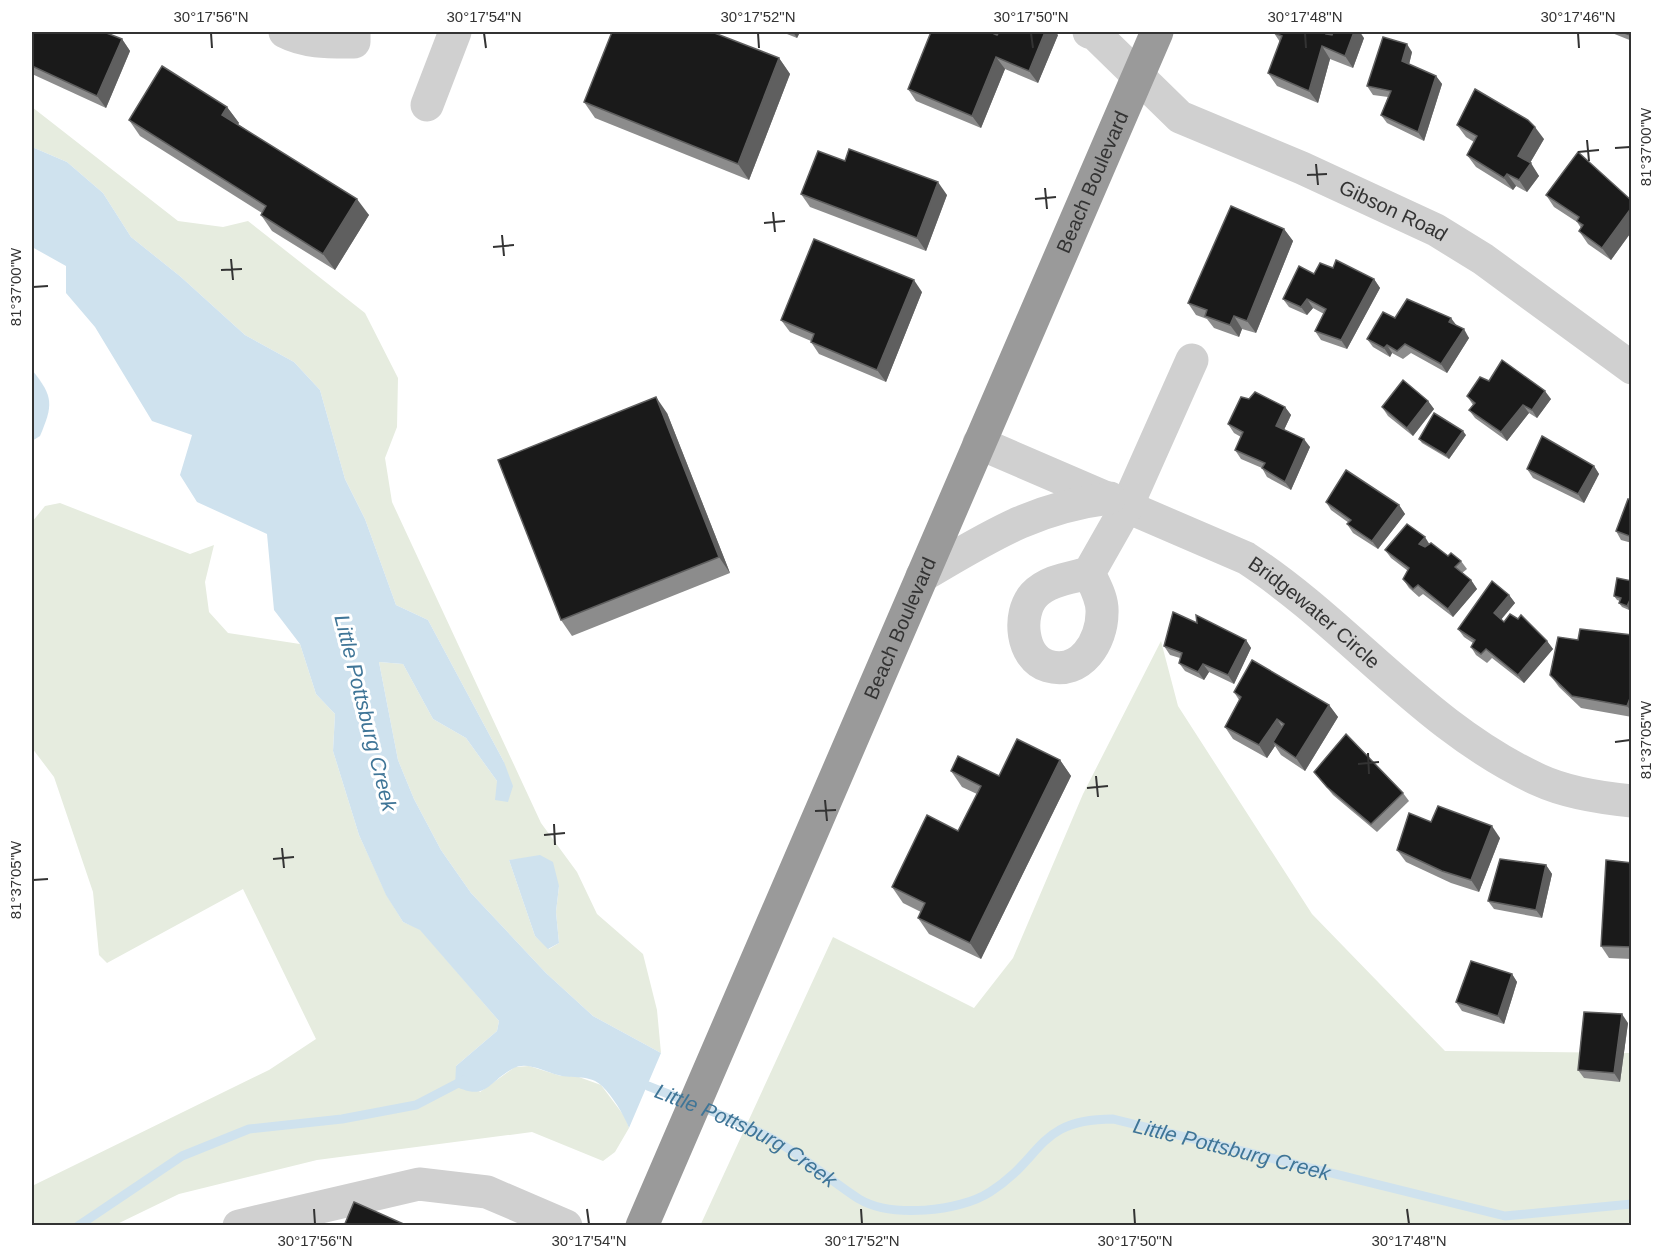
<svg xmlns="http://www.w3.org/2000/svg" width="1663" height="1257" font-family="Helvetica,sans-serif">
  <rect width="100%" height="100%" fill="#fff"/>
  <g fill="#e6ecdf" fill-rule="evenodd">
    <path d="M32 107 178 221 223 227 248 221 365 313 398 378 397 427 385 458 392 502 541 823 577 872 597 914 643 954 657 1010 661 1053 593 1016 546 973 471 893 441 850 414 799 398 760 379 662 403 664 433 719 466 738 497 781 504 762 428 620 396 605 365 519 345 479 320 390 294 362 245 335 181 277 131 237 103 193 67 162 32 147ZM524 859 559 886 556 912 559 943 549 949 535 936 509 860Z"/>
    <path d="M60 503 190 554 214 545 205 582 209 612 228 633 300 644 316 694 335 714 333 751 359 835 386 894 403 922 420 929 499 1021 497 1031 456 1066 480 1092 515 1067 529 1066 561 1076H576L601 1085 625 1117 629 1128 615 1152 603 1161 532 1132 317 1160 179 1194 115 1225H32V1186L269 1070 316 1039 243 889 107 963 99 955 93 892 54 777 32 748V522L45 506Z"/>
    <path d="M1161 641 1178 706 1312 914 1445 1051 1631 1053V1225L700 1226 833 937 974 1008 1013 958 1083 794Z"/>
  </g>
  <g fill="#cfe2ee">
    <path d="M32 147 67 162 103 193 131 237 181 277 245 335 294 362 320 390 345 479 365 519 396 605 428 620 504 762 513 786 508 802 495 800 497 781 466 738 433 719 403 664 379 662 398 760 414 799 441 850 471 893 546 973 593 1016 661 1053 629 1128C623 1113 613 1097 602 1086 590 1074 572 1079 558 1075 545 1072 527 1061 514 1068 488 1081 487 1102 455 1086L456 1066 497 1031 499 1021 420 930 403 922 386 895 359 835 333 751 335 714 316 694 300 644 274 610 267 534 197 502 180 475 192 435 152 421 95 327 66 293V266L32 247Z"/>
    <path d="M32 370C54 397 53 405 40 436L32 441Z"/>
    <path d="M540 855 553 862 559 886 556 912 559 943 548 949 535 936 509 860Z"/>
  </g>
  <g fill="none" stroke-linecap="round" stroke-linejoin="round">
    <g stroke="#cfe2ee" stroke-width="9">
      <path id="s1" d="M648 1086C688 1102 730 1117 769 1137 801 1154 828 1179 859 1199 891 1218 959 1212 990 1192 1044 1158 1036 1119 1113 1119L1505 1216 1632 1204"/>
      <path d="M78 1226 182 1156 249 1129 342 1119 416 1105 464 1080"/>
    </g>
    <g stroke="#d0d0d0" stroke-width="33">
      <path d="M285 32C306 43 331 42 354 42V32"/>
      <path id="s2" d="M1089 32 1095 34 1180 117 1302 168 1436 230 1483 259 1632 368"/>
      <path d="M427 105 455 32"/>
      <path id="s3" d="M979 443 1246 558C1349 625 1425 728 1539 780 1567 793 1601 798 1632 801"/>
      <path d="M1089 573C1095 586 1103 599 1102 613 1102 641 1081 676 1048 666 1021 658 1017 614 1034 595 1048 580 1071 578 1089 573L1127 506 1192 360"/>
      <path d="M922 576C989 537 1032 508 1110 498"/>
      <path d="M239 1226 419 1184 487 1192 566 1226"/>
    </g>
    <path stroke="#9a9a9a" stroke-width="33" id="s4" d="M642 1226 1157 32"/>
  </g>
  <g fill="#8c8c8c">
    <path d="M32 32 122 39 130 51 106 108 32 74Z"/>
    <path d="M782 32H800L797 38Z"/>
    <path d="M999 32H1055L1058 35 1038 83 1005 69 981 128 916 101 908 89 997 35Z"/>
    <path d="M1611 32H1632V41L1612 33Z"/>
    <path d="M1274 33 1364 38 1353 68 1330 59 1318 103 1277 86 1268 73 1280 42Z"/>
    <path d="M1412 52 1409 64 1436 76 1442 84 1424 141 1387 123 1381 115 1388 97 1373 95 1367 86Z"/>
    <path d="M779 58 790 74 749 180 595 118 584 102Z"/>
    <path d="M227 107 239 123 238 124 369 215 335 270 272 231 261 215 262 213 140 136 129 120Z"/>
    <path d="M1457 125 1544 139 1530 163 1539 176 1527 192 1516 186 1513 190 1476 167 1467 155 1474 142 1466 137Z"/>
    <path d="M845 161 947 195 926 251 810 207 801 194Z"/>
    <path d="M1546 195 1632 201V231L1611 260 1588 244 1579 231 1581 228 1577 222 1554 207Z"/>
    <path d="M1284 229 1293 241 1256 333 1242 329 1239 337 1214 328 1207 319 1196 315 1188 303Z"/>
    <path d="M1333 268 1374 279 1380 288 1347 349 1321 340 1315 331 1324 314 1313 308 1307 315 1289 307 1283 299 1314 274Z"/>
    <path d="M922 292 886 382 819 354 811 342V341L790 332 781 320Z"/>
    <path d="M1395 318 1457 326 1469 338 1447 373 1411 353 1403 359 1392 353 1390 357 1373 347 1367 339Z"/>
    <path d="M1489 381 1551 399 1537 418 1529 413 1507 441 1475 418 1469 410 1473 405 1467 396Z"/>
    <path d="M1428 401 1434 409 1413 436 1388 416 1382 407Z"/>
    <path d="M1285 407 1291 415 1284 430 1310 447 1291 490 1267 477 1262 468 1241 459 1235 450 1241 437 1234 433 1228 424Z"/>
    <path d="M667 413 730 573 572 636 561 620Z"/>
    <path d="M1466 435 1449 459 1422 443 1419 439Z"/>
    <path d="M1594 466 1599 474 1584 503 1533 478 1527 469Z"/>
    <path d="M1632 500V543L1621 540 1616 531Z"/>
    <path d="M1326 502 1399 505 1405 514 1378 549 1353 533 1347 524 1349 523 1331 510Z"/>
    <path d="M1430 544 1448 556 1461 561 1467 569 1462 573 1471 580 1477 589 1453 617 1423 594 1419 597 1409 588 1403 579 1408 571 1391 558 1385 550Z"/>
    <path d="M1632 581V607L1629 610 1622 607 1619 603 1620 601 1617 600 1614 596Z"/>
    <path d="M1509 595 1515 603 1501 619 1504 622 1547 641 1553 649 1524 683 1492 658 1487 663 1476 655 1471 647 1473 643 1464 637 1458 629Z"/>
    <path d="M1197 623 1246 640 1251 648 1234 684 1209 672 1204 680 1185 671 1179 663 1180 658 1170 655 1164 646Z"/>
    <path d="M1632 635V717L1581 708 1559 687 1550 675 1578 640Z"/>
    <path d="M1234 692 1329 705 1338 717 1305 771 1281 755 1275 746 1267 758 1233 739 1225 727 1239 700Z"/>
    <path d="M1060 760 1071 776 981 959 929 934 918 918 921 912 903 903 892 887 958 831 977 794 962 787 951 771 999 776Z"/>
    <path d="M1314 772 1403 793 1409 801 1377 832 1333 795Z"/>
    <path d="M1431 822 1500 838 1479 892 1451 883 1406 862 1397 850Z"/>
    <path d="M1632 863V959L1609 958 1601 946Z"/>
    <path d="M1546 865 1552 874 1542 918 1494 909 1488 901Z"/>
    <path d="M1512 974 1517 982 1504 1024 1462 1011 1456 1002Z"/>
    <path d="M1628 1023 1620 1082 1584 1078 1578 1070Z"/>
  </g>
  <g fill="#5f5f5f">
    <path d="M793 32H800L797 38Z"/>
    <path d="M1045 32H1055L1058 35 1038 83 1029 71Z"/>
    <path d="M1327 32H1340L1335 46 1326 34Z"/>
    <path d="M1354 32H1360L1364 38 1353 68 1345 56Z"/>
    <path d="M122 39 130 51 106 108 97 96Z"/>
    <path d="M1407 44 1412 52 1408 69 1402 61Z"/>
    <path d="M1322 46 1330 59 1318 103 1309 91Z"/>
    <path d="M996 57 1005 69 981 128 972 116Z"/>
    <path d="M779 58 790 74 749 180 738 164Z"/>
    <path d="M1436 76 1442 84 1424 141 1418 132Z"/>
    <path d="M227 107 239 123 233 131 222 115Z"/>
    <path d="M1535 127 1544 139 1527 168 1518 156Z"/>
    <path d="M1531 163 1539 176 1527 192 1519 180Z"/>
    <path d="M1507 174 1516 186 1513 190 1504 178Z"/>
    <path d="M938 182 947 195 926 251 917 238Z"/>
    <path d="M357 199 369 215 335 270 323 254Z"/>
    <path d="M1632 207V231L1611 260 1602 248Z"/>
    <path d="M1284 229 1293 241 1256 333 1247 321Z"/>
    <path d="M1374 279 1380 288 1347 349 1341 340Z"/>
    <path d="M914 280 922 292 886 382 877 370Z"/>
    <path d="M1307 299 1313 308 1307 315 1301 307Z"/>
    <path d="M1234 316 1242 329 1239 337 1230 325Z"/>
    <path d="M1451 318 1457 326 1449 322Z"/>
    <path d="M1464 329 1469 338 1447 373 1441 364Z"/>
    <path d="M1387 345 1392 353 1390 357 1384 348Z"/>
    <path d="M1545 391 1551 399 1537 418 1532 410Z"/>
    <path d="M656 397 667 413 730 573 719 557Z"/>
    <path d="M1428 401 1434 409 1413 436 1407 428Z"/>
    <path d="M1523 405 1529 413 1507 441 1501 432Z"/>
    <path d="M1285 407 1291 415 1282 434 1276 426Z"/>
    <path d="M1463 431 1466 435 1449 459 1446 455Z"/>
    <path d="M1304 439 1310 447 1291 490 1285 482Z"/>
    <path d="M1594 466 1599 474 1584 503 1578 494Z"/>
    <path d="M1399 505 1405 514 1378 549 1372 541Z"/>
    <path d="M1425 537 1430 545 1425 552 1419 544Z"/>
    <path d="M1471 580 1477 589 1453 617 1448 609Z"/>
    <path d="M1509 595 1515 603 1500 621 1494 613Z"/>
    <path d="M1630 600 1632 602V607L1629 610 1627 606Z"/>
    <path d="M1246 640 1251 648 1234 684 1228 675Z"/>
    <path d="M1547 641 1553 649 1524 683 1518 675Z"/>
    <path d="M1203 664 1209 672 1204 680 1198 672Z"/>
    <path d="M1632 693V712L1627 706Z"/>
    <path d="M1329 705 1338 717 1305 771 1296 758Z"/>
    <path d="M1277 719 1285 731 1273 742 1275 746 1267 758 1259 745Z"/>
    <path d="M1060 760 1071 776 981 959 970 943Z"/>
    <path d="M1492 826 1500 838 1479 892 1471 880Z"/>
    <path d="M1546 865 1552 874 1542 918 1536 910Z"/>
    <path d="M1512 974 1517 982 1504 1024 1498 1016Z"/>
    <path d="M1622 1014 1628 1023 1620 1082 1614 1073Z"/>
  </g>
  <g fill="#1a1a1a" stroke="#5f5f5f" stroke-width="1.5">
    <path d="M32 32H104L122 39 97 96 32 66Z"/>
    <path d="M612 32H712L779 58 738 164 584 102Z"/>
    <path d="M931 32H990L997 35 999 32H1045L1029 71 996 57 972 116 908 89Z"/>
    <path d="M1274 32H1327L1326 34 1332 35 1333 32H1354L1345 56 1322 46 1309 91 1268 73 1282 36 1274 33Z"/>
    <path d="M1622 32H1632V36Z"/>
    <path d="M1383 37 1407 44 1402 61 1436 76 1418 132 1381 115 1391 91 1367 86Z"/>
    <path d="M162 66 227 107 222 115 357 199 323 254 261 215 266 206 129 120Z"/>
    <path d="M1475 89 1528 120 1535 127 1518 156 1531 163 1519 180 1507 174 1504 178 1467 155 1477 136 1457 125Z"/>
    <path d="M849 149 938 182 917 238 801 194 818 151 845 161Z"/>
    <path d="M1578 152 1632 201V207L1602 248 1579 231 1583 225 1577 221 1579 217 1546 195Z"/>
    <path d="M1231 206 1284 229 1247 321 1234 316 1230 325 1205 316 1207 310 1188 303Z"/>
    <path d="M814 239 914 280 877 370 811 342 814 334 781 320Z"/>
    <path d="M1336 260 1374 279 1341 340 1315 331 1326 309 1307 299 1301 307 1283 299 1299 266 1314 274 1320 263 1333 268Z"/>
    <path d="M1407 299 1451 318 1449 322 1464 329 1441 364 1405 344 1397 351 1387 345 1384 348 1367 339 1383 312 1395 318Z"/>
    <path d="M1502 360 1545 391 1532 410 1523 405 1501 432 1469 410 1475 403 1467 396 1480 377 1489 381Z"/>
    <path d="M1403 380 1428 401 1407 428 1382 407Z"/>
    <path d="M1255 392 1285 407 1276 426 1304 439 1285 482 1262 468 1265 463 1235 450 1243 432 1228 424 1241 397 1249 399Z"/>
    <path d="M656 397 719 557 561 620 498 460Z"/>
    <path d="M1434 413 1463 431 1446 455 1419 439Z"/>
    <path d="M1542 436 1594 466 1578 494 1527 469Z"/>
    <path d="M1346 470 1399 505 1372 541 1347 524 1351 520 1326 502Z"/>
    <path d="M1628 499 1632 500V537L1616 531Z"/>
    <path d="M1407 524 1425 537 1419 544 1425 547 1431 543 1448 556 1451 553 1461 561 1455 567 1471 580 1448 609 1418 585 1413 589 1403 579 1409 568 1385 550Z"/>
    <path d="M1617 578 1632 581V600H1630L1627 606 1619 603 1621 598 1614 596Z"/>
    <path d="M1492 581 1509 595 1494 613 1504 622 1510 614 1518 619 1521 615 1547 641 1518 675 1486 649 1481 654 1471 647 1475 640 1458 629Z"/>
    <path d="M1173 612 1197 623 1196 615 1246 640 1228 675 1203 664 1198 672 1179 663 1182 653 1164 646Z"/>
    <path d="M1580 629 1632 635V693L1627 706 1572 696 1550 675 1558 637 1578 640Z"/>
    <path d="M1252 660 1329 705 1296 758 1273 742 1284 724 1277 719 1259 745 1225 727 1241 697 1234 692Z"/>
    <path d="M1346 734 1403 793 1371 824 1327 787 1314 772Z"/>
    <path d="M1017 739 1060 760 970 943 918 918 925 903 892 887 927 815 958 831 981 786 951 771 958 756 999 776Z"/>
    <path d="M1438 806 1492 826 1471 880 1442 871 1397 850 1409 813 1431 822Z"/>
    <path d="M1500 859 1546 865 1536 910 1488 901Z"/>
    <path d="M1606 860 1632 863V947L1601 946Z"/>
    <path d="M1471 961 1512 974 1498 1016 1456 1002Z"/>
    <path d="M1584 1012 1622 1014 1614 1073 1578 1070Z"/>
    <path d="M354 1202 408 1226H344Z"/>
  </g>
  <path fill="none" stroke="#333" stroke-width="2" d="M211 33 212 48M484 33 486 48M758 33 759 48M1031 33 1033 48M1305 33 1306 48M1578 33 1579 48M1587 140 1589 161M1615 148 1630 147M1578 152 1599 150M1316 164 1318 185M1307 175 1327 174M1045 188 1047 209M1035 199 1056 197M773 212 775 232M764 223 785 221M502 235 504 256M493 247 514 245M231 259 233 280M221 270 242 269M33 287 48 286M1615 742 1630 740M1368 753 1369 774M1358 764 1379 762M1096 776 1098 797M1087 788 1108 786M825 800 827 821M815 811 836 810M554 824 555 845M544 835 565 833M282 848 284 868M273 859 294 857M33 880 48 879M314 1209 315 1224M587 1209 589 1224M861 1209 862 1224M1134 1209 1135 1224M1407 1209 1409 1224"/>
  <g text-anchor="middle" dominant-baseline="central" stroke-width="6" stroke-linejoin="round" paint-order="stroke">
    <g font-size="20" fill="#333" stroke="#fff">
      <text stroke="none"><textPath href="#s4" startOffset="1137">Beach Boulevard</textPath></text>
      <text stroke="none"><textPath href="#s2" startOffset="358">Gibson Road</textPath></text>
      <text stroke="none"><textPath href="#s3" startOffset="378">Bridgewater Circle</textPath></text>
      <text stroke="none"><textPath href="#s4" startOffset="651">Beach Boulevard</textPath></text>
    </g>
    <g font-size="21" font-style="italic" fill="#3f7597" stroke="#fff">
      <text transform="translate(366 713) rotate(76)">Little Pottsburg Creek</text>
      <text stroke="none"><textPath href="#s1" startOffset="110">Little Pottsburg Creek</textPath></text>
      <text stroke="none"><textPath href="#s1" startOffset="648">Little Pottsburg Creek</textPath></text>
    </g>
  </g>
  <rect width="1663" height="1257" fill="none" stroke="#ffffff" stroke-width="66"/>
  <rect x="33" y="33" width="1597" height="1191" fill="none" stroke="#333" stroke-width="2"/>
  <g font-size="15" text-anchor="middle" fill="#333">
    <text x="211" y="22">30°17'56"N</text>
    <text x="484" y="22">30°17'54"N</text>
    <text x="758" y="22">30°17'52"N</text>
    <text x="1031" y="22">30°17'50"N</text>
    <text x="1305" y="22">30°17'48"N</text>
    <text x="1578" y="22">30°17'46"N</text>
    <text transform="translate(1646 147) rotate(-90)" y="5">81°37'00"W</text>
    <text transform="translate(16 287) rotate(-90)" y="5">81°37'00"W</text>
    <text transform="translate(1646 740) rotate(-90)" y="5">81°37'05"W</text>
    <text transform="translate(16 880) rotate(-90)" y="5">81°37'05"W</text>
    <text x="315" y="1246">30°17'56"N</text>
    <text x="589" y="1246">30°17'54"N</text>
    <text x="862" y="1246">30°17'52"N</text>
    <text x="1135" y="1246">30°17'50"N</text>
    <text x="1409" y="1246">30°17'48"N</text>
  </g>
</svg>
